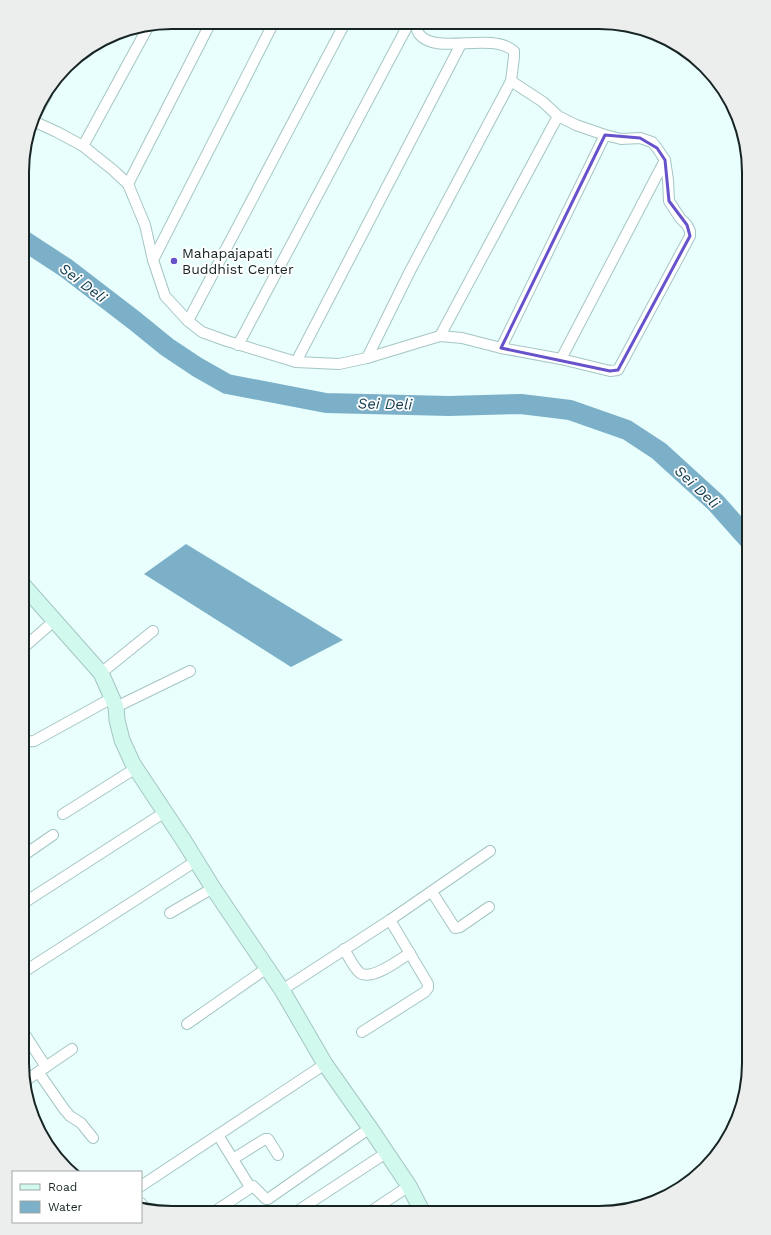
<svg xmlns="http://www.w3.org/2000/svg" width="771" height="1235" font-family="'Work Sans',sans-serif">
  <rect width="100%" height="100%" fill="#e9fffd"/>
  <path fill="#7bb0c8" d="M186 544 343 640 291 667 144 574Z"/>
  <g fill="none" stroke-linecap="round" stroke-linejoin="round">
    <path stroke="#7bb0c8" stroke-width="20" d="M23 240 66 268 135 321 167 347 197 367 227 384 326 403 449 406 521 404 570 410 627 430 659 451 716 503 749 540"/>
    <g stroke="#a4c6c4" stroke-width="12">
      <g id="minor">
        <path d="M34 117 47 94"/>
        <path d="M33 121 57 132 83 146 113 170 128 184 145 225 153 260 165 296 188 321 202 332 227 341 296 362 339 364 367 358 440 336 462 338 501 348 561 359 610 371 618 370 690 236V231L687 225 680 218 669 201 668 180 665 160 657 148 652 142 640 138 621 139 605 135 576 125 558 116 543 102 511 81 514 57V51C490 31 436 56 419 34 417 31 416 27 415 23"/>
        <path d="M83 146 148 27"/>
        <path d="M128 184 211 22"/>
        <path d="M153 260 274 22"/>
        <path d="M188 321 345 23"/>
        <path d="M440 336 558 116"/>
        <path d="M238 345 409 23"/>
        <path d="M501 348 605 135"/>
        <path d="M367 358 410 271 511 81"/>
        <path d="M561 359 665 160"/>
        <path d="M296 362 461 44"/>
        <path d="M23 648 54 621"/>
        <path d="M101 673 153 631"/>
        <path d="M116 707 190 671"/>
        <path d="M22 735C26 740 28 742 34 741L112 698"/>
        <path d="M63 814 136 768"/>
        <path d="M22 859 27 853 53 835"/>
        <path d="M22 891 28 900"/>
        <path d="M432 892 455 928 460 927 489 907"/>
        <path d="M22 904 165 812"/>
        <path d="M170 913 213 888"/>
        <path d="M344 949C349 957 353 967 360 973 372 981 399 960 410 953"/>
        <path d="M22 973 196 861"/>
        <path d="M282 990 390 920 490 851"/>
        <path d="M187 1024 267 968"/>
        <path d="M22 1030 46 1067"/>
        <path d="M362 1032 425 992 428 988V984L390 920"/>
        <path d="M39 1073 64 1109 70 1116 81 1123 93 1138"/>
        <path d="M25 1081 72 1049"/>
        <path d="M218 1135 250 1187"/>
        <path d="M233 1159 265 1139H268L278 1155"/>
        <path d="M141 1186 325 1064"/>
        <path d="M141 1203 145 1210"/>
        <path d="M214 1212 253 1186 266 1199H268L370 1128"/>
        <path d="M296 1212 386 1153"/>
        <path d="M370 1212 409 1186"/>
      </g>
    </g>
    <g stroke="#a4c6c4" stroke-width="17">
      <path id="secondary" d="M23 585 101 673 116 707 117 720 122 740 133 764 184 841 213 888 282 990 325 1064 370 1128 409 1186 423 1213"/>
    </g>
    <use href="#minor" stroke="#fff" stroke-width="10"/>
    <use href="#secondary" stroke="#d2f9ee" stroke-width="15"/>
  </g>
  <path fill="none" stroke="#6653cc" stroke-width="3" stroke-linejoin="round" d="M605 135 640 138 657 148 665 160 669 201 687 225 690 236 618 370 610 371 501 348Z"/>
  <circle fill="#6653cc" stroke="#fff" stroke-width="1.5" cx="174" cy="261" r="4"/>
  <g text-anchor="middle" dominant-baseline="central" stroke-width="3.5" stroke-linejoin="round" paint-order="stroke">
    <g font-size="14" fill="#162423" stroke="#fff" text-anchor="start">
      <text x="182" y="253">Mahapajapati<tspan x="182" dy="16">Buddhist Center</tspan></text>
    </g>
    <g font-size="15" font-style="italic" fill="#164255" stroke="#fff">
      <text transform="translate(83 283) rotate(37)">Sei Deli</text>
      <text transform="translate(385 404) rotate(1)">Sei Deli</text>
      <text transform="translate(697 487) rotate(43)">Sei Deli</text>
    </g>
  </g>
  <path d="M0 0H771V1235H0ZM172 29H599A143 143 0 0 1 742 172V1063A143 143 0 0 1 599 1206H172A143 143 0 0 1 29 1063V172A143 143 0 0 1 172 29Z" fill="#eceded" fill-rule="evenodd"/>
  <path fill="none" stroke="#162423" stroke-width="2" d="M172 29H599A143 143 0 0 1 742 172V1063A143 143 0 0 1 599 1206H172A143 143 0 0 1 29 1063V172A143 143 0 0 1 172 29Z"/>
  <rect x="12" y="1171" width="130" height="52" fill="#ffffff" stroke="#a2a7a7"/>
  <rect x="20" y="1184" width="20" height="6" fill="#d2f9ee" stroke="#a2a7a7"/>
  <text x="48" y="1191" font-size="12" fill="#162423">Road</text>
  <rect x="20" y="1201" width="20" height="12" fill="#7bb0c8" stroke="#a2a7a7"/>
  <text x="48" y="1211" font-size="12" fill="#162423">Water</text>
</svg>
